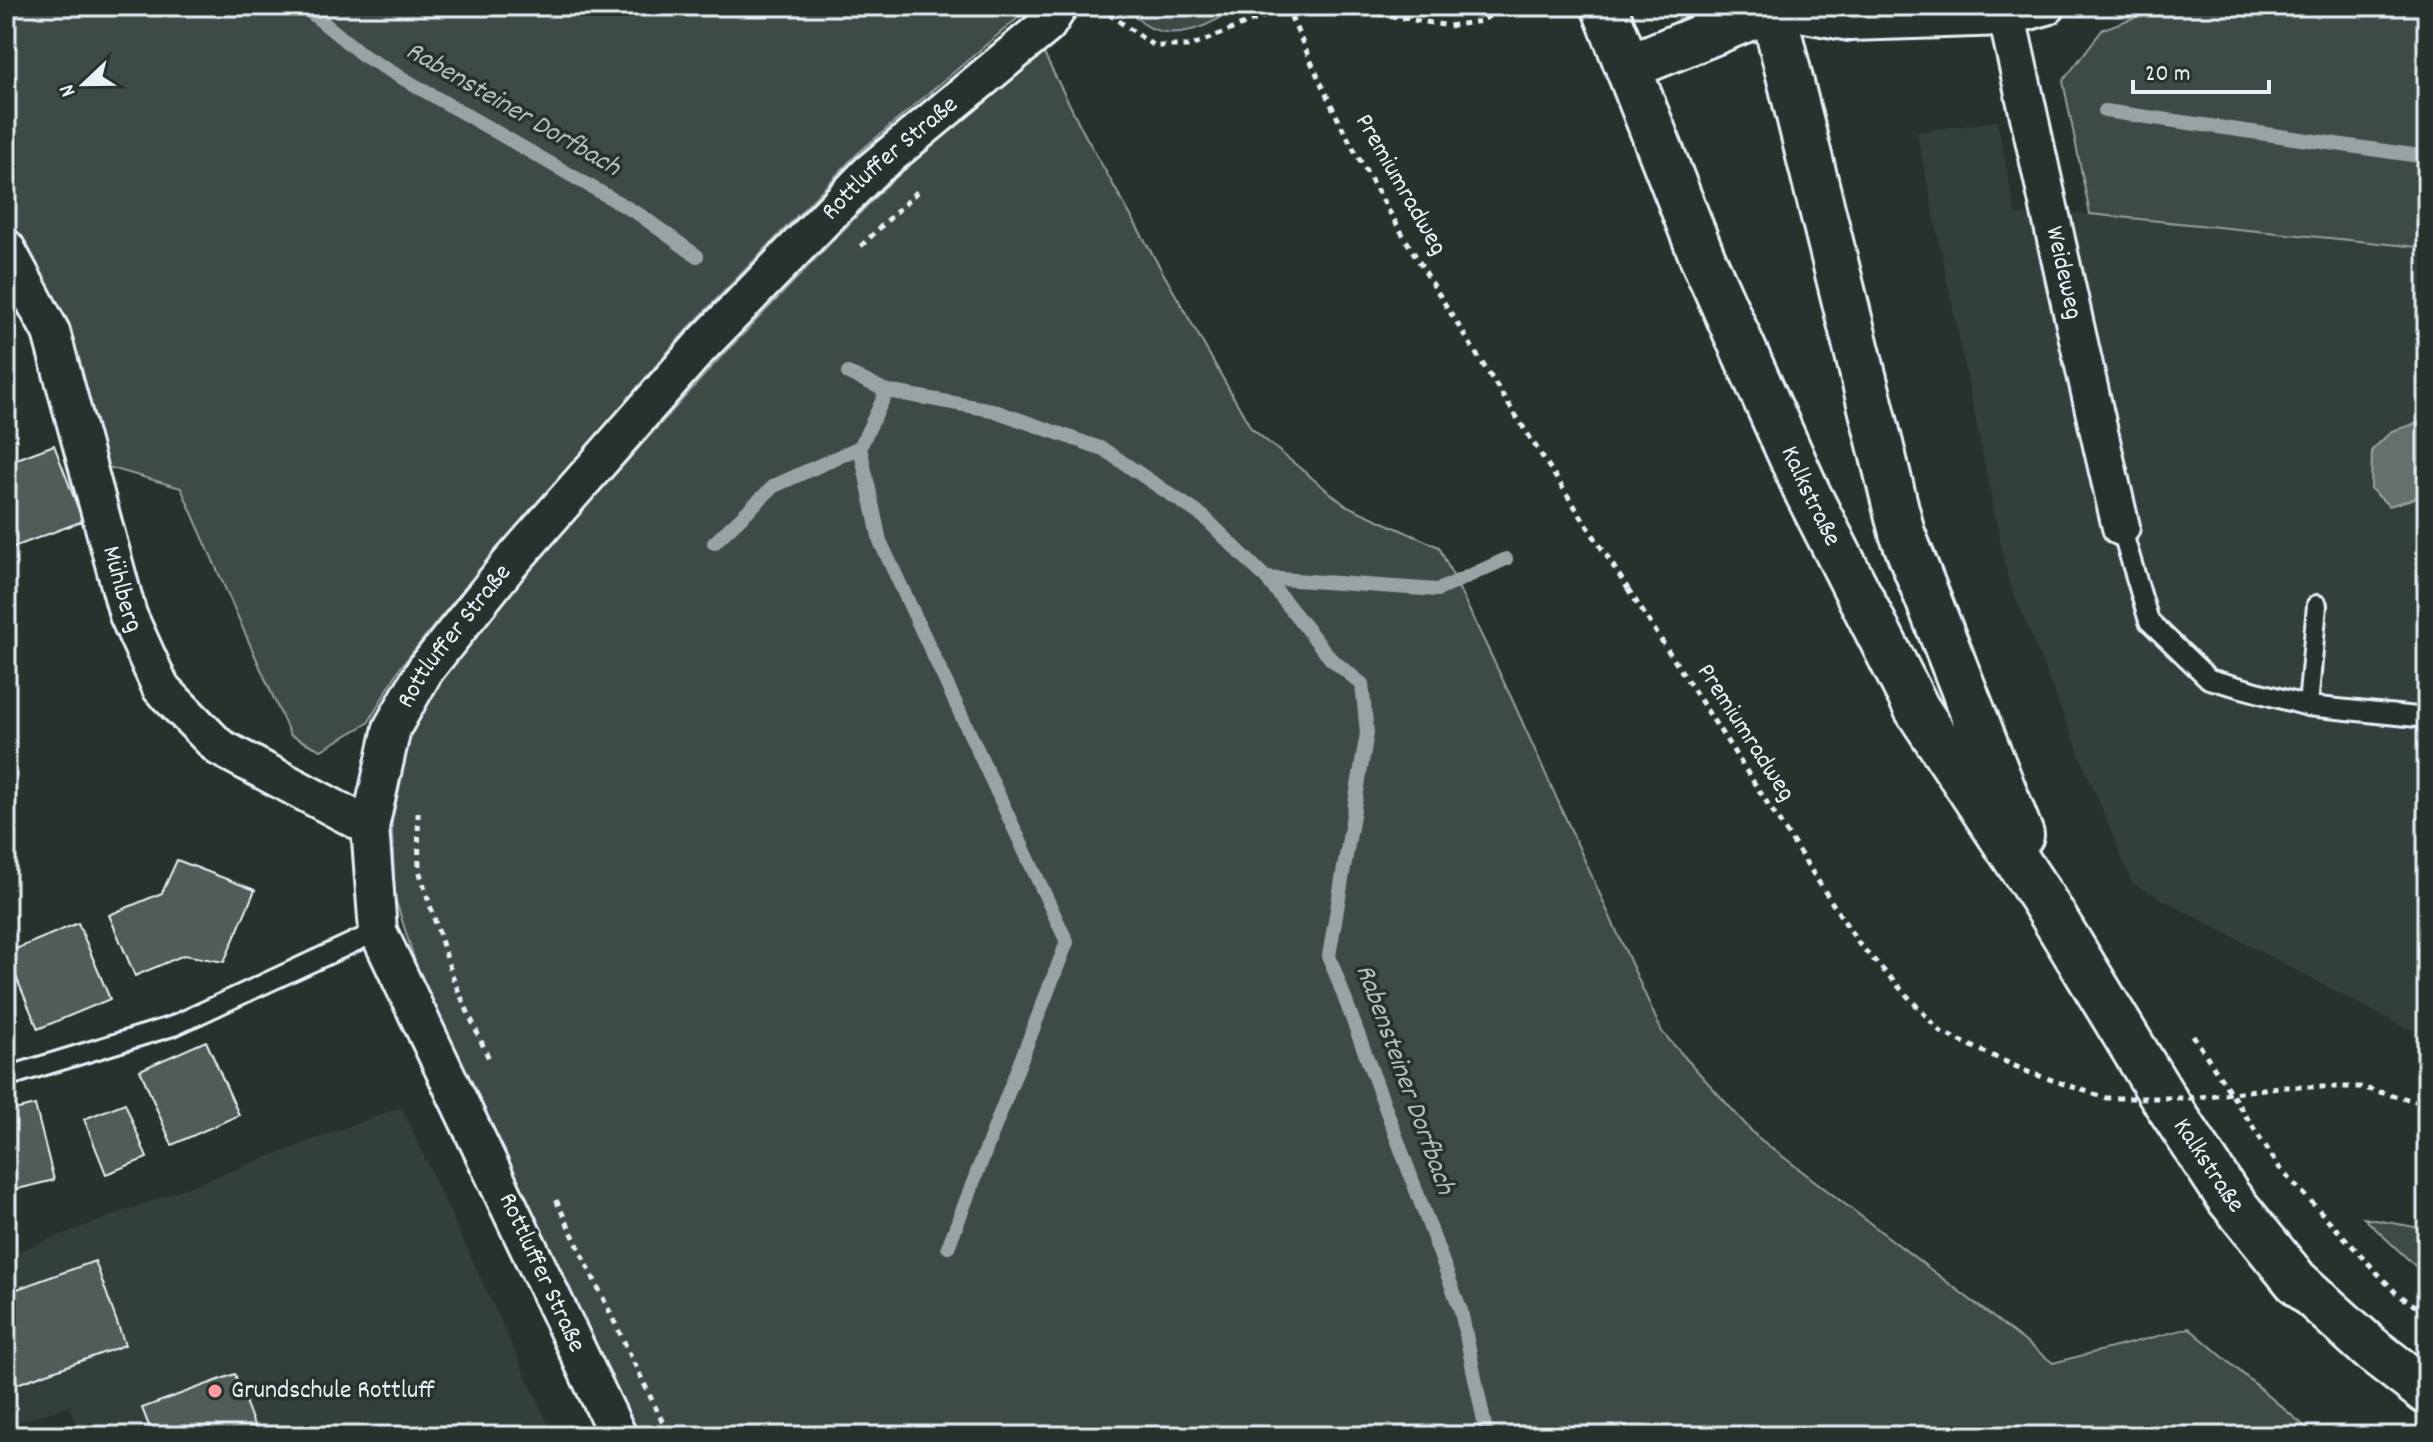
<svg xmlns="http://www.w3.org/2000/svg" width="2433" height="1442" font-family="Dekko,sans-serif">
  <rect width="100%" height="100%" fill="#26332d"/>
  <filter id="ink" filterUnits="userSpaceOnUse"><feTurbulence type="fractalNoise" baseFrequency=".0125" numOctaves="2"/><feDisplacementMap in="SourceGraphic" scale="16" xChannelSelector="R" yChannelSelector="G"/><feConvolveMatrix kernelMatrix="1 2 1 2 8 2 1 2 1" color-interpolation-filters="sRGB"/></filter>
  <g filter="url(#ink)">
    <g fill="#333f3a">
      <path d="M1997 121 2016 216 2051 211 2128 217 2427 248V1032L2405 1028 2132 883 2008 579 1917 132Z"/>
      <path d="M401 1107 554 1436H80L69 1406 6 1426V1256Z"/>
    </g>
    <g fill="#3e4b47" stroke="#939ea0" stroke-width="2">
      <path d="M6 6H1032L857 154 684 333 440 618 400 668 368 723 321 750 290 735 181 488 94 463 6 237Z"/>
      <path d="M1127 6H1237C1214 25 1173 44 1144 24 1138 20 1132 12 1127 6Z"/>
      <path d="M2166 6H2427V248L2090 214 2063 81 2103 29Z"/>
      <path d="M1043 52 1085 135 1251 428 1345 505 1439 547 1511 697 1662 1032 1756 1136 2053 1363 2189 1328 2316 1436H638L432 1015 395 898 391 811 406 734 436 681 477 628 717 361 884 188 1021 67Z"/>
      <path d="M2364 1218 2427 1229V1277Z"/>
    </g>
    <path fill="#636f6d" stroke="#98a3a5" stroke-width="2" d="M2427 420V491L2415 498 2389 506 2371 489 2372 450 2392 431Z"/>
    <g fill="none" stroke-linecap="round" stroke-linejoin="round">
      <g stroke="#98a3a5" stroke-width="14">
        <path d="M303 6 364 56 640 215 697 256"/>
        <path d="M2105 111 2427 157"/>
        <path d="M848 373 887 391 992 410 1103 449 1204 517 1266 578 1331 659 1362 684 1367 733 1329 956 1461 1311 1487 1436"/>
        <path d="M887 391 860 447 880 541 1067 942 948 1247"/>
        <path d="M714 543 774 486 860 447"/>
        <path d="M1266 578 1438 590 1506 559"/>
      </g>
    </g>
    <g fill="#505c59" stroke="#e8f1f8" stroke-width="2">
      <path d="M54 445 83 521 6 550V463Z"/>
      <path d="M177 860 255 890 224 962 184 955 135 976 109 915 162 893Z"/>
      <path d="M78 923 110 999 38 1029 6 953Z"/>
      <path d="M206 1041 239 1115 172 1145 140 1070Z"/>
      <path d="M125 1103 147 1158 106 1174 84 1119Z"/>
      <path d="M35 1105 54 1180 6 1192V1112Z"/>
      <path d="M95 1261 125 1345 6 1388V1293Z"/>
      <path d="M235 1374 258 1436H153L142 1408Z"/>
    </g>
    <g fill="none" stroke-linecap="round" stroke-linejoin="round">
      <g stroke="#e8f1f8" stroke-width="24">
        <g id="lane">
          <path d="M2121 527 2149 621 2209 679 2308 706 2427 718"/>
          <path d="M2308 706 2317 605"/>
          <path d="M6 1077 173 1026 378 931"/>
        </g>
      </g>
      <g stroke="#e8f1f8" stroke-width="42">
        <g id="street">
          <path d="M1773 8 1850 22 2007 17 2047 6"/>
          <path id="s1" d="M2007 17C2045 187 2081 358 2121 527"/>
          <path id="s2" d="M6 248 51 332 128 615 161 688 219 747 370 827"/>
          <path id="s3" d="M618 1436 378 931 370 827 392 728 425 670 507 567 699 348 870 172 1047 25 1059 6"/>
        </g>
      </g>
      <g stroke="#e8f1f8" stroke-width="50">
        <g id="secondary">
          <path id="s4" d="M1604 6 1703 259 1808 494 1917 709 2042 898 2166 1102 2229 1198 2296 1281 2370 1348 2427 1392"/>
          <path d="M1772 6 1902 533 2021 835"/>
          <path d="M1628 67 1773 8"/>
        </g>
      </g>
      <g stroke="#e8f1f8" stroke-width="5" stroke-dasharray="6 6" stroke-linecap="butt">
        <path d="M1286 6C1307 52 1327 99 1351 144 1435 297 1534 442 1628 589"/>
        <path d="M1099 7 1154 46H1191L1286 7 1351 9 1449 26 1482 21 1503 6"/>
        <path d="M861 246 920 189"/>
        <path d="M418 812 419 870 454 981 490 1061"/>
        <path d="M2193 1035 2279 1167 2396 1293 2427 1314"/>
        <path d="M556 1200 662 1421 672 1436"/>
      </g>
      <use href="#lane" stroke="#26332d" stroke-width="18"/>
      <use href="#street" stroke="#26332d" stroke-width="36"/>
      <use href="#secondary" stroke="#26332d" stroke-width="44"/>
      <path stroke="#e8f1f8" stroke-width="5" stroke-dasharray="6 6" stroke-linecap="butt" d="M1628 589 1859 944 1941 1032 2028 1072 2106 1098H2192L2279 1087H2360L2427 1104"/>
    </g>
  </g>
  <circle fill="#ff9aa2" stroke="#26332d" stroke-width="3" cx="215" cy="1391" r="8"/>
  <g text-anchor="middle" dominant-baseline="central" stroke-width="7" stroke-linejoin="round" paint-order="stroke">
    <g font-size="26" fill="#e8f1f8" stroke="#26332d">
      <text stroke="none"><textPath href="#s3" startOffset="1524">Rottluffer Straße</textPath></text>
      <text transform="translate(1400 185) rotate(60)">Premiumradweg</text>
      <text stroke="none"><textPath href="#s1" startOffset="262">Weideweg</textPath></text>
      <text stroke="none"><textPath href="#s4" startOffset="532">Kalkstraße</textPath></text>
      <text stroke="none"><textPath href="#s2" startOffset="362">Mühlberg</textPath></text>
      <text stroke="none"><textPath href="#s3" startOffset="876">Rottluffer Straße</textPath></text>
      <text transform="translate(1745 733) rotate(57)">Premiumradweg</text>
      <text stroke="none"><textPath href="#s4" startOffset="1312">Kalkstraße</textPath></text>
      <text transform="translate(541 1273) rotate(65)">Rottluffer Straße</text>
    </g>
    <g font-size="26" fill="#e8f1f8" stroke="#26332d" text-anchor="start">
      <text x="231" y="1391">Grundschule Rottluff</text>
    </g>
    <g font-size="28" font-style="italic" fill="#b3bdc0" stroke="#26332d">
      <text transform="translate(512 111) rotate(30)">Rabensteiner Dorfbach</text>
      <text transform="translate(1403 1080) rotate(70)">Rabensteiner Dorfbach</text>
    </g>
  </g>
  <rect width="2433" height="1442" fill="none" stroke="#26332d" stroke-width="32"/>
  <rect x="16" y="16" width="2401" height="1410" fill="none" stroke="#e8f1f8" stroke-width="3" filter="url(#ink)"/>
  <g transform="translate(84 84) rotate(248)" stroke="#26332d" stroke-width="6" paint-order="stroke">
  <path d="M0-6L14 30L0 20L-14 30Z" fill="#e8f1f8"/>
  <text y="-12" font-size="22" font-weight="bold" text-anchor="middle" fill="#e8f1f8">N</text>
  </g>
  <path d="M2133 80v12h136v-12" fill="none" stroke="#e8f1f8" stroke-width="4"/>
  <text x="2145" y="80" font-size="24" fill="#e8f1f8" stroke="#26332d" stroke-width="6" paint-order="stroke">20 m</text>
</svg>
